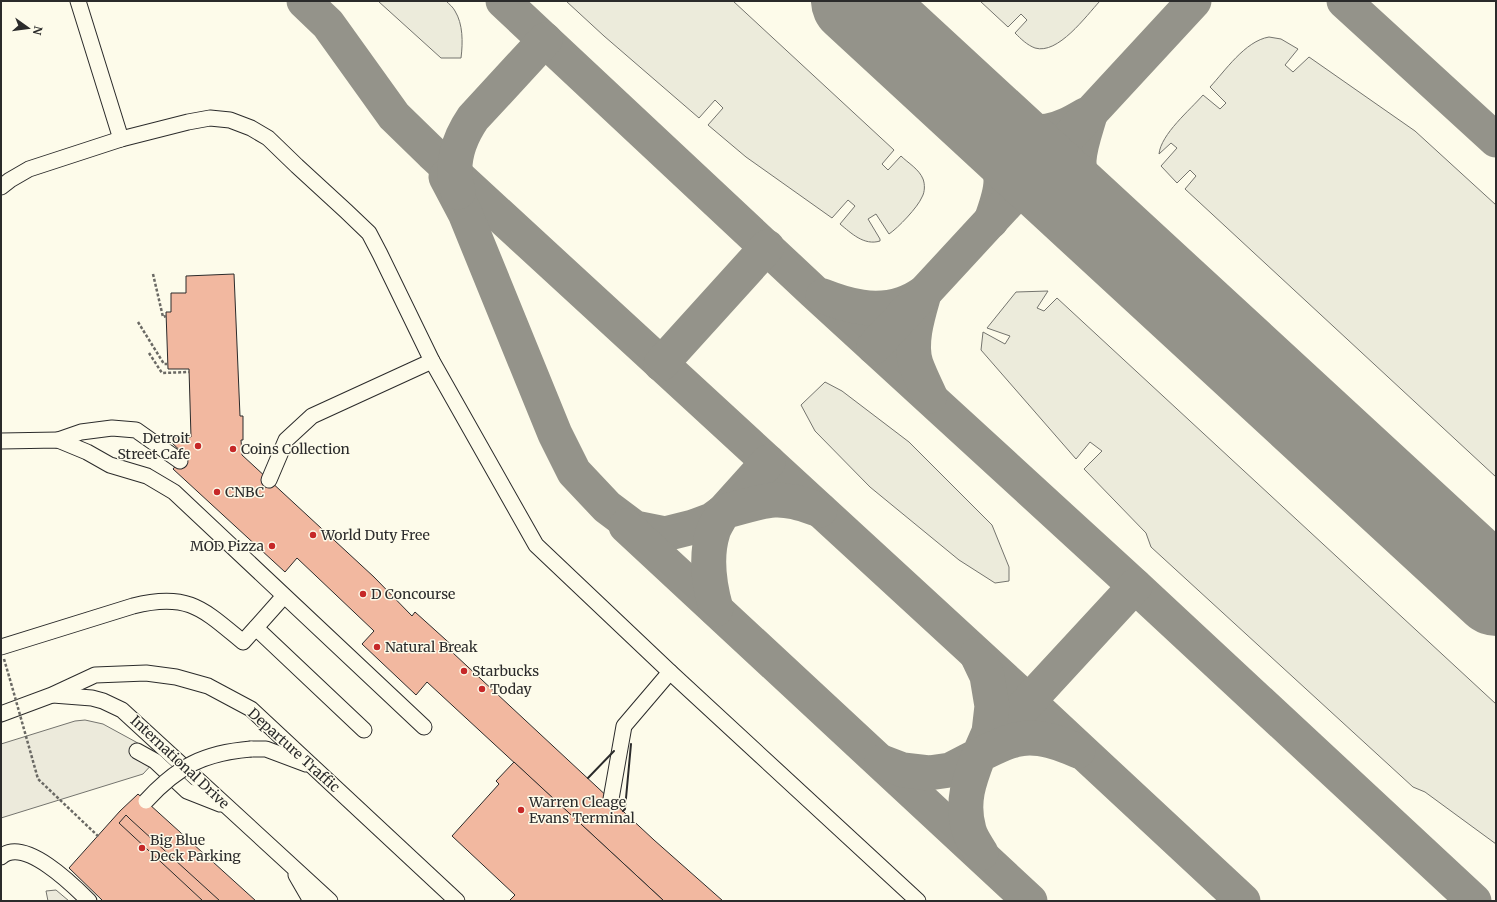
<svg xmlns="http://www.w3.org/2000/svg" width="1497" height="902" font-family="Merriweather,serif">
  <rect width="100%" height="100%" fill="#fdfbea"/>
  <g fill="#ecebdb" stroke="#74746e">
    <path d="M378 1H446C449 4 453 7 455 11 463 24 463 42 461 58H441Z"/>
    <path d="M566 1H733L894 150 882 164 888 170 901 156C908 163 919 169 923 179 925 184 925 192 922 197 918 207 898 228 889 234L876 214 868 219 880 239V241C864 246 851 233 840 224L855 206 848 200 832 218 746 157 708 125 723 108 715 100 699 118 604 36Z"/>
    <path d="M980 1H1100C1086 16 1058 55 1035 48 1027 45 1021 39 1015 33L1027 20 1021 14 1008 27Z"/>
    <path d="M1269 37 1281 39 1298 49 1285 65 1293 72 1309 57 1415 131 1496 205V477L1185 189 1196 176 1190 170 1177 183 1161 166 1177 148 1171 143 1159 154C1161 134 1190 110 1203 95L1220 109 1226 103 1210 87C1225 71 1245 41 1269 37Z"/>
    <path d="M1048 291 1037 308 1044 311 1057 298 1496 704V844L1425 792 1413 787 1151 547 1146 533 1084 469 1102 451 1090 442 1076 459 981 350 983 332 1005 344 1010 336 987 328 1016 292Z"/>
    <path d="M825 382 842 391 909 442 992 525 1009 567V581L995 583 959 560 870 487 815 431 801 405Z"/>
  </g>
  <g fill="#eceadb" stroke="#74746e">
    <path d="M85 720 103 724 136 742 145 748 155 761 143 774 1 818V744L75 721Z"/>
    <path d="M56 890 69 901H48L46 891Z"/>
  </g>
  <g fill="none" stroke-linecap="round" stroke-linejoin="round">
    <g stroke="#94938a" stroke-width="35">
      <path d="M304 1 328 24 394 116 432 153 1028 701 1243 901"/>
      <path d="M503 1 814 292 1135 586 1474 901"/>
      <path d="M1344 1 1496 140"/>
      <path d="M978 114C999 123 1023 134 1047 131 1061 129 1073 122 1085 115"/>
      <path d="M978 114C990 135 1001 157 1001 181 1001 194 995 209 991 221"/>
      <path d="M1090 115C1086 129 1080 145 1079 160 1078 183 1089 205 1099 225"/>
      <path d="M446 177 465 213 555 434 574 472 607 507 635 528 665 534 693 527 712 520 723 512 768 462"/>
      <path d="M458 192C450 166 458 140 473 118L545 40"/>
      <path d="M924 294C918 315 909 343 916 364 920 375 925 385 930 396"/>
      <path d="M823 296C848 306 875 313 902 304 909 302 916 298 922 294"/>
      <path d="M874 347 1194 1"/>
      <path d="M661 364 767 247"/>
      <path d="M626 526 1030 901"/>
      <path d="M716 609C709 584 705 557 713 532 715 525 720 519 723 512 738 508 759 501 774 500 790 499 805 505 820 510"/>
      <path d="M979 755 1135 586"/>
      <path d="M882 762 903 770 929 773 950 770 979 755 989 732 992 706 987 676 977 655"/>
      <path d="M981 853C977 846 971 838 969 830 961 802 969 781 979 755 992 749 1006 741 1020 739 1038 735 1063 744 1078 751"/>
    </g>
    <path stroke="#94938a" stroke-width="88" d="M855 1 1496 592"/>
  </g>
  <g fill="#f2b8a0" stroke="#2b2b2b">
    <path d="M234 274 240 416H243V440H241L242 455 374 577 412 616 415 612 456 649 453 653 654 840 723 901H664L427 682 416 695 362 644 374 631 297 558 285 572 173 469 185 455 172 443 176 437H191L189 369H168L166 312H171V293H186V276Z"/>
    <path d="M514 762 664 901H509L515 895 452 836 499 784 496 781Z"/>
    <path d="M138 794 256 901H103L69 868 120 811Z"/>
    <path d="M126 815 130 819 220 901H203L119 823Z"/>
  </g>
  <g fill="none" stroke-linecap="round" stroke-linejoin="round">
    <g stroke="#2b2b2b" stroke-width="17">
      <g id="minor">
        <path d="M78 1 121 139"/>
        <path d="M1 187 10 180 29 169 121 139 188 122 210 118 230 120 251 128 268 138 297 166 346 211 369 233 380 254 432 361 536 545 670 672 918 901"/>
        <path d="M58 440 81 432 112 428 136 430 180 461"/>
        <path d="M1 441 58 440 87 452 110 465 147 476 174 492 424 727"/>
        <path d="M269 480 286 440 312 416 432 361"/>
        <path d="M256 628 364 730"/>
        <path d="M1 647 133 606C188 592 203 609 243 642L284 596"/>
        <path d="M53 695 92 698 103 701 122 710 330 901"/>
        <path d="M1 714 52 695 95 675 146 673 176 677 208 686 251 709 457 901"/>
        <path d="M251 749H266L306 764"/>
        <path d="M137 751 155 761 187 791 220 804"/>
        <path d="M611 799 624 726 670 672"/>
        <path d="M1 857C24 836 74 886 89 901"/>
        <path d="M296 875 311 901"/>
      </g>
    </g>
    <g stroke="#6a6964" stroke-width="2.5" stroke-dasharray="3 2" stroke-linecap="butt">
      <path d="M153 274 163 317 166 316"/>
      <path d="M138 322 164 364H167"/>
      <path d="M149 353 162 373 189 372"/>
      <path d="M4 659 11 683"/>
    </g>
    <use href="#minor" stroke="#fdfbea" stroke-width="15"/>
    <g stroke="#2b2b2b" stroke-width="17" stroke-linecap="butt">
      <path id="minor-bridge" d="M146 801C178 766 204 753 251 749"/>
    </g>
    <path stroke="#6a6964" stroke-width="2.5" stroke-dasharray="3 2" stroke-linecap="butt" d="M11 683 38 779 99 837"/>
    <use href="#minor-bridge" stroke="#fdfbea" stroke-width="15"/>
    <g stroke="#2b2b2b" stroke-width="2">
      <path d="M588 778 614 751"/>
      <path d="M623 811 625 809 631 744"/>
    </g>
  </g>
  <g fill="#c62828" stroke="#fdfbea" stroke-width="1.5">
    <circle cx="198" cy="446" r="4"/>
    <circle cx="233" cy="449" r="4"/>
    <circle cx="217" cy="492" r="4"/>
    <circle cx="313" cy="535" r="4"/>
    <circle cx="272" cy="546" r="4"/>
    <circle cx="363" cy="594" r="4"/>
    <circle cx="377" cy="647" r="4"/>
    <circle cx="464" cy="671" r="4"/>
    <circle cx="482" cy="689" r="4"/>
    <circle cx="521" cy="810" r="4"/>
    <circle cx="142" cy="848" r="4"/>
  </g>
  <g text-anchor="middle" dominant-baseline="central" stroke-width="3" stroke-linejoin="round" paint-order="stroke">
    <g font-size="14" fill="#2b2b2b" stroke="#fdfbea" text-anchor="start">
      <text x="190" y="438" text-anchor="end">Detroit<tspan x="190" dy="16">Street Cafe</tspan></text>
      <text x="241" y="449">Coins Collection</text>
      <text x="225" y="492">CNBC</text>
      <text x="321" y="535">World Duty Free</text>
      <text x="264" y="546" text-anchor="end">MOD Pizza</text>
      <text x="371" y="594">D Concourse</text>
      <text x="385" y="647">Natural Break</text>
      <text x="472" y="671">Starbucks</text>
      <text x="490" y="689">Today</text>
      <text x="529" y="802">Warren Cleage<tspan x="529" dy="16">Evans Terminal</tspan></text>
      <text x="150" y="840">Big Blue<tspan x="150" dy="16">Deck Parking</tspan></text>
    </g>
    <g font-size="14" fill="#2b2b2b" stroke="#fdfbea">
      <text transform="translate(294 750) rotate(42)">Departure Traffic</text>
      <text transform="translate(180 762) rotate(43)">International Drive</text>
    </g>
  </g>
  <rect width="1497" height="902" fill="none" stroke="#2b2b2b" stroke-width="4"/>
  <g transform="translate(28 28) rotate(104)" stroke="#fdfbea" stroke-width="3" paint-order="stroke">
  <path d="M0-3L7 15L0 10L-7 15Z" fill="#2b2b2b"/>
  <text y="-6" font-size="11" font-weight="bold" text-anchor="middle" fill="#2b2b2b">N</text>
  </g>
</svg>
